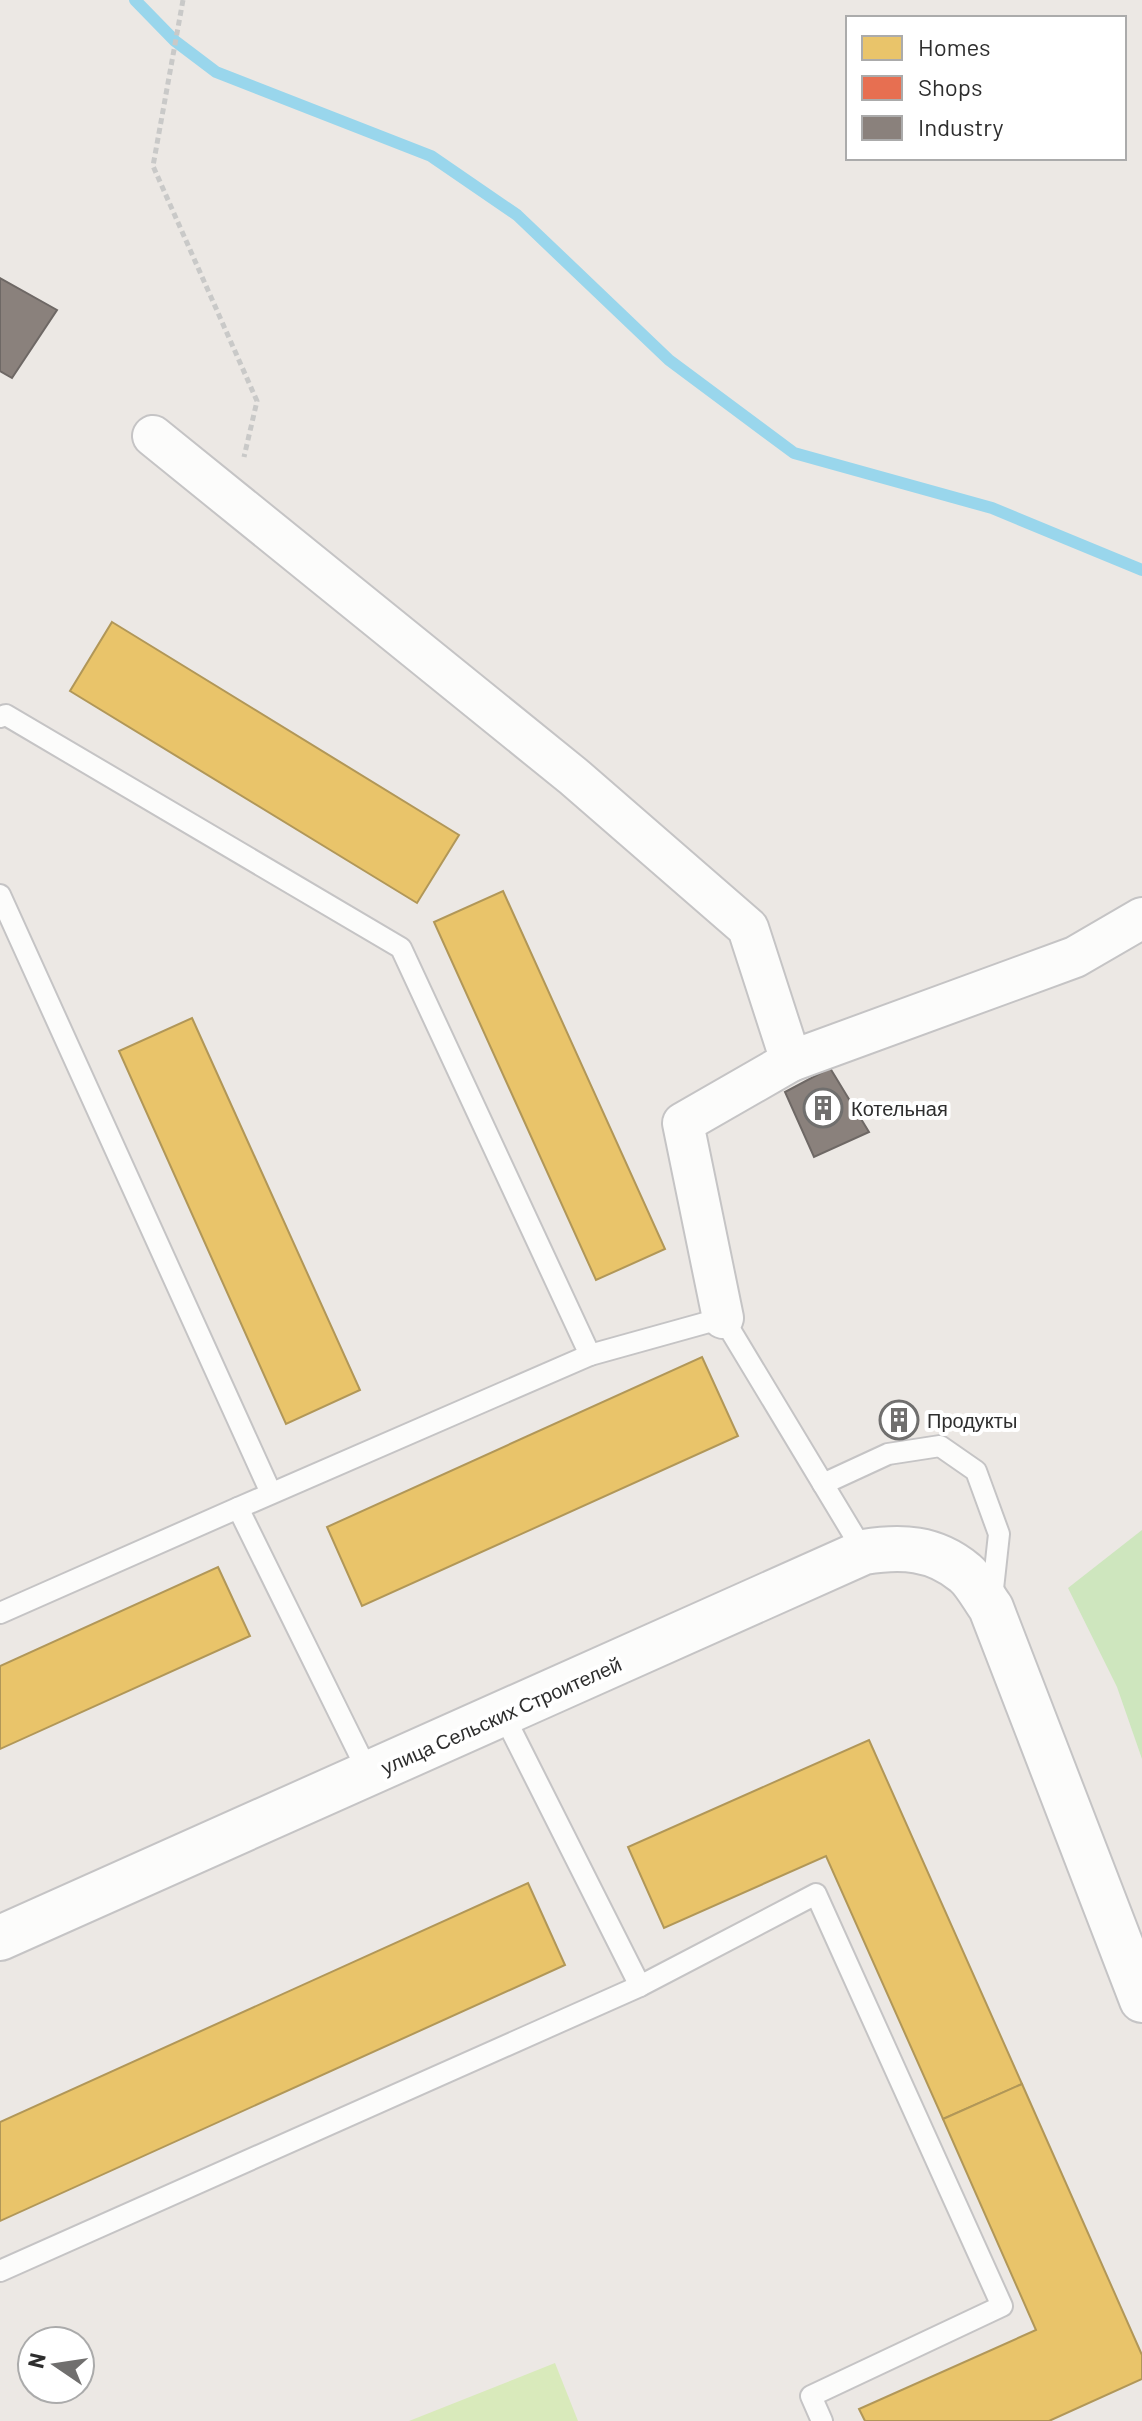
<svg xmlns="http://www.w3.org/2000/svg" width="1142" height="2421" font-family="Barlow,sans-serif">
  <rect width="100%" height="100%" fill="#ece8e4"/>
  <path fill="#cee6be" d="M1142 1530V1759L1117 1687 1068 1588Z"/>
  <path fill="#d9eabb" d="M555 2363 578 2421H409Z"/>
  <g fill="#e9c46a" stroke="#b19758" stroke-width="2">
    <path d="M112 622 459 835 417 903 70 691Z"/>
    <path d="M503 891 665 1249 596 1280 434 922Z"/>
    <path d="M192 1018 360 1390 286 1424 119 1051Z"/>
    <path d="M702 1357 738 1436 362 1606 327 1527Z"/>
    <path d="M218 1567 250 1636 0 1749V1666Z"/>
    <path d="M869 1740 1022 2084 943 2119 826 1856 664 1928 628 1847Z"/>
    <path d="M528 1883 565 1965 0 2221V2122Z"/>
    <path d="M1022 2084 1142 2355V2379L1049 2421H865L859 2409 1036 2330 943 2119Z"/>
  </g>
  <path fill="#e76f51" stroke="#b05c46" stroke-width="2" d="M907 1409 912 1421 890 1430 885 1419Z"/>
  <g fill="#8a817c" stroke="#6e6865" stroke-width="2">
    <path d="M0 278 57 310 12 378 0 371Z"/>
    <path d="M830 1068 869 1132 814 1157 785 1092Z"/>
  </g>
  <g fill="none" stroke-linecap="round" stroke-linejoin="round">
    <path stroke="#99d6ec" stroke-width="12" d="M135 0 175 41 216 72 431 156 517 215 669 360 794 453 992 508 1142 570"/>
    <g stroke="#c5c4c5" stroke-width="24">
      <g id="service">
        <path d="M0 717 6 715 401 948 590 1355 238 1508"/>
        <path d="M0 895 271 1493"/>
        <path d="M590 1355 723 1318 864 1552"/>
        <path d="M823 1484 888 1454 940 1446 976 1471 999 1534 992 1598"/>
        <path d="M0 1613 238 1508 369 1774"/>
        <path d="M503 1714 640 1986 816 1894 1002 2306 811 2396 822 2421"/>
        <path d="M0 2271 640 1986"/>
      </g>
    </g>
    <g stroke="#c5c4c5" stroke-width="44">
      <g id="minor">
        <path d="M153 436 573 776 748 928 791 1061 683 1123 723 1318"/>
        <path d="M791 1061 1075 957 1142 918"/>
      </g>
    </g>
    <g stroke="#c5c4c5" stroke-width="48">
      <path id="tertiary" d="M0 1938 864 1552C901 1546 934 1547 965 1573 975 1581 983 1597 991 1608L1142 2000"/>
    </g>
    <path stroke="#c9c9c8" stroke-width="5" stroke-dasharray="6 4" stroke-linecap="butt" d="M183 0 153 166 257 401 244 457"/>
    <use href="#service" stroke="#fcfcfb" stroke-width="20"/>
    <use href="#minor" stroke="#fcfcfb" stroke-width="40"/>
    <use href="#tertiary" stroke="#fcfcfb" stroke-width="44"/>
  </g>
  <defs>
    <g id="building-ring" transform="scale(2)"><circle r="9.5" fill="#fff" stroke="#706f6e" stroke-width="1.5"/><path d="M-4-6H4V6H1V3H-1V6H-4ZM-2.5-4.3h1.7v1.8h-1.7ZM.8-4.3h1.7v1.8H.8ZM-2.5-1h1.7V.8h-1.7ZM.8-1h1.7V.8H.8Z" fill="#706f6e"/></g>
  </defs>
  <g fill-rule="evenodd">
    <use href="#building-ring" x="823" y="1108"/>
    <use href="#building-ring" x="899" y="1420"/>
  </g>
  <g text-anchor="middle" dominant-baseline="central" stroke-width="8" stroke-linejoin="round" paint-order="stroke">
    <g font-size="20" fill="#2e2e2e" stroke="#fff" text-anchor="start">
      <text x="851" y="1108">Котельная</text>
      <text x="927" y="1420">Продукты</text>
    </g>
    <g font-size="20" fill="#2e2e2e" stroke="#fff">
      <text transform="translate(501 1715) rotate(-24)">улица Сельских Строителей</text>
    </g>
  </g>
  <rect x="846" y="16" width="280" height="144" fill="#ffffff" stroke="#ababab" stroke-width="2"/>
  <rect x="862" y="36" width="40" height="24" fill="#e9c46a" stroke="#ababab" stroke-width="2"/>
  <text x="918" y="56" font-size="24" fill="#2e2e2e">Homes</text>
  <rect x="862" y="76" width="40" height="24" fill="#e76f51" stroke="#ababab" stroke-width="2"/>
  <text x="918" y="96" font-size="24" fill="#2e2e2e">Shops</text>
  <rect x="862" y="116" width="40" height="24" fill="#8a817c" stroke="#ababab" stroke-width="2"/>
  <text x="918" y="136" font-size="24" fill="#2e2e2e">Industry</text>
  <g transform="translate(56 2365) rotate(283)"><circle r="38" fill="#ffffff" stroke="#ababab" stroke-width="2"/>
  <path d="M0-6L14 30L0 20L-14 30Z" fill="#706f6e"/>
  <text y="-12" font-size="22" font-weight="bold" text-anchor="middle" fill="#2e2e2e">N</text>
  </g>
</svg>
